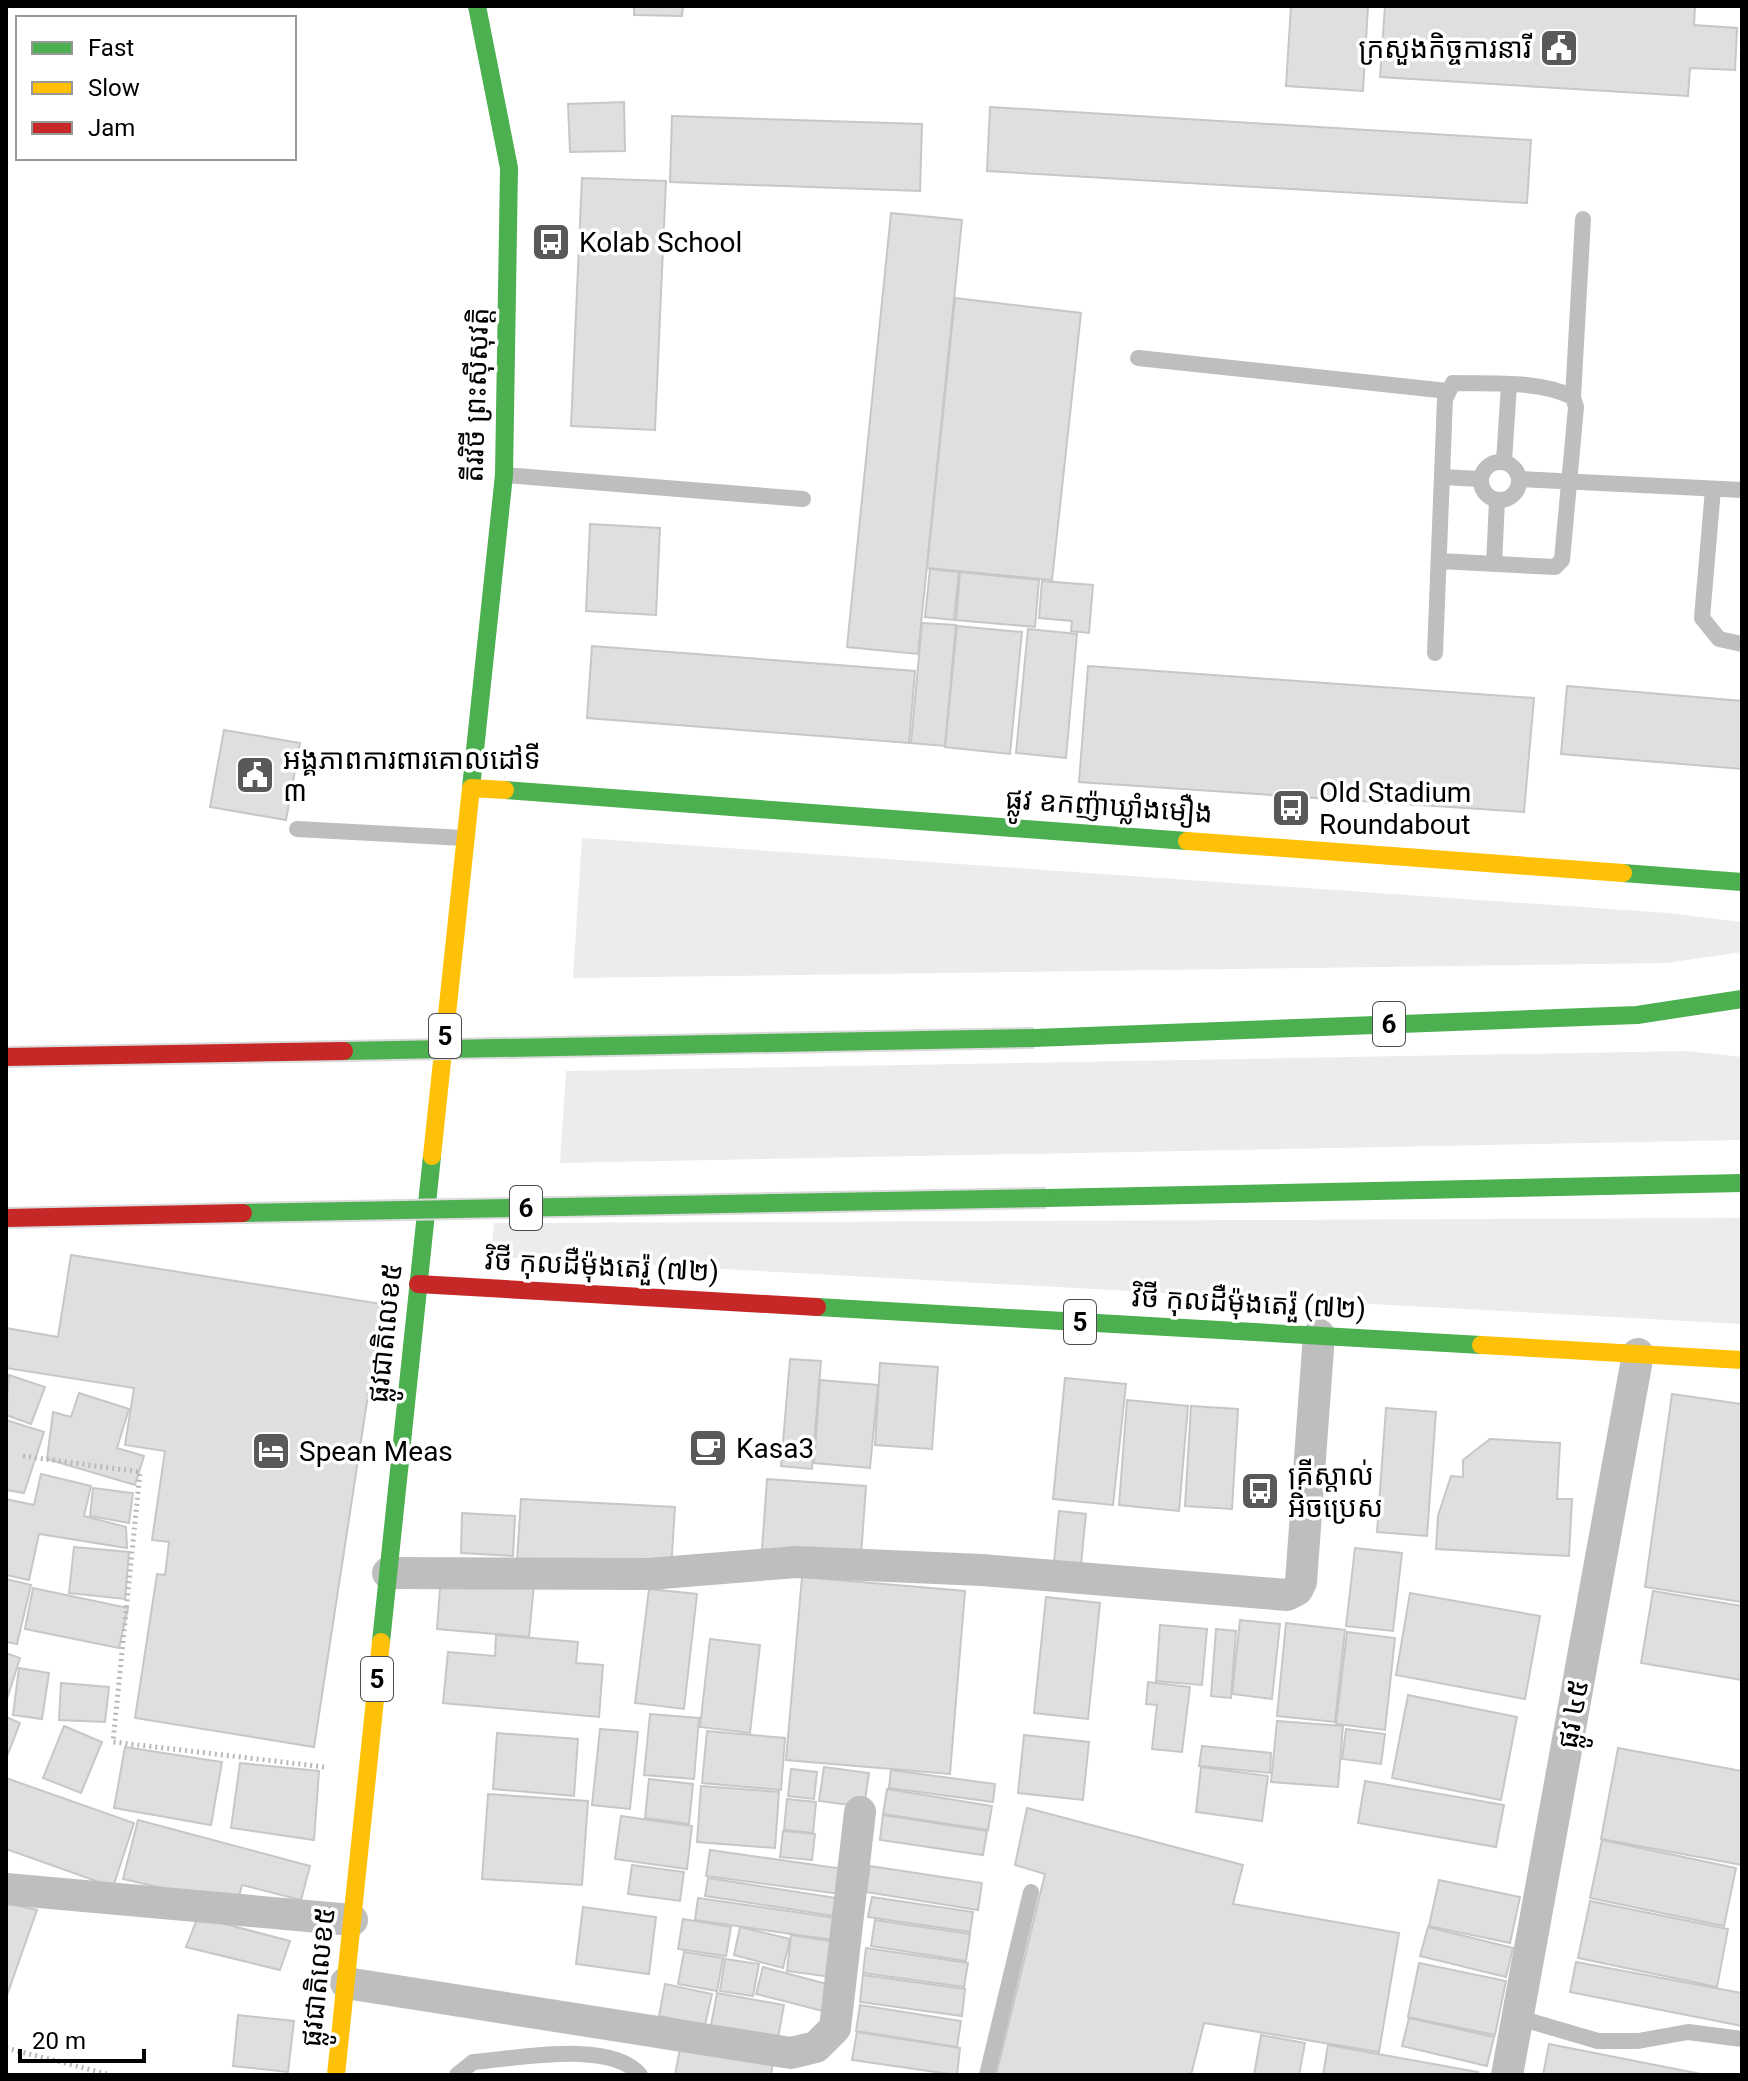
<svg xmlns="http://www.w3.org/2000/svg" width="1748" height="2081" font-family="Roboto,'Noto Sans Khmer',sans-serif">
  <rect width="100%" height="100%" fill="#fff"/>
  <g fill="#ececec">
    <path d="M582 838 1668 913 1742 922V952L1666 963 573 978Z"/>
    <path d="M1686 1051 1742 1057V1140L560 1163 566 1071Z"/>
    <path d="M1742 1218V1324L499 1257 492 1248 494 1223Z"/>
  </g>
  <g fill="#dfdfdf" stroke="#c7c7c7" stroke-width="2">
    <path d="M634 6H683L682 16 634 15Z"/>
    <path d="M1291 6H1368L1363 91 1286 86Z"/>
    <path d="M1385 6H1695L1694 25 1737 28 1735 70 1690 68 1688 96 1380 77Z"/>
    <path d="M624 102 625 151 570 152 568 104Z"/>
    <path d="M990 107 1531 140 1527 203 987 171Z"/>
    <path d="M672 116 922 124 920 191 670 182Z"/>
    <path d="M582 178 666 181 655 430 571 426Z"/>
    <path d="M891 213 962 220 918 654 847 647Z"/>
    <path d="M955 298 1081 313 1052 580 927 568Z"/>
    <path d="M590 524 660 528 656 615 586 611Z"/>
    <path d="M930 569 959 572 954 620 925 617Z"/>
    <path d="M960 572 1039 580 1035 627 956 620Z"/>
    <path d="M1042 581 1093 585 1089 633 1071 631 1072 621 1039 618Z"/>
    <path d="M922 623 956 625 945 746 911 743Z"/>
    <path d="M957 626 1022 632 1010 754 945 747Z"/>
    <path d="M1028 629 1077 634 1066 758 1016 753Z"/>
    <path d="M592 646 915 671 909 743 587 718Z"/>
    <path d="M1088 666 1534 698 1524 812 1079 782Z"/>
    <path d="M1567 686 1742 701V769L1561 754Z"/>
    <path d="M224 730 300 743 286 820 210 807Z"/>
    <path d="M71 1255 382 1304 314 1747 135 1718 157 1574 165 1575 169 1542 152 1540 165 1451 125 1445 134 1388 6 1368V1328L58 1337Z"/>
    <path d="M790 1359 821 1361 812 1469 781 1466Z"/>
    <path d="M880 1363 938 1367 932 1449 875 1445Z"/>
    <path d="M9 1375 45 1387 31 1424 6 1415Z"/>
    <path d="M1065 1378 1126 1384 1113 1505 1053 1499Z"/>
    <path d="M820 1380 878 1385 870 1468 814 1463Z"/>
    <path d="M79 1393 129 1409 117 1448 144 1456 135 1485 47 1459 53 1412 71 1417Z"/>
    <path d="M1672 1394 1742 1404V1602L1645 1587Z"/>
    <path d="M1127 1400 1188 1406 1179 1511 1119 1505Z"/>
    <path d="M1191 1406 1238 1409 1232 1509 1185 1506Z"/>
    <path d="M1386 1408 1436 1412 1427 1536 1377 1532Z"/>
    <path d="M6 1420 44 1432 24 1493 6 1490Z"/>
    <path d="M1490 1439 1560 1443 1557 1499H1572L1569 1556 1436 1549 1438 1516 1451 1476 1463 1477V1460Z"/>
    <path d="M41 1474 91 1486 84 1516 126 1527 127 1548 39 1534 29 1580 6 1575V1499L34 1505Z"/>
    <path d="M767 1479 866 1486 861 1556 762 1549Z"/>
    <path d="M93 1488 133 1493 129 1523 90 1516Z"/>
    <path d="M521 1499 675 1507 671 1569 517 1560Z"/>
    <path d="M1059 1511 1086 1514 1080 1574 1053 1572Z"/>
    <path d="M462 1513 515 1516 513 1556 461 1553Z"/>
    <path d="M74 1547 129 1552 125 1599 69 1593Z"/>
    <path d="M1355 1548 1402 1553 1393 1631 1346 1626Z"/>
    <path d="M441 1575 534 1584 529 1637 437 1629Z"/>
    <path d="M802 1577 965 1591 950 1774 786 1760Z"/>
    <path d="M6 1579 31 1585 17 1644 6 1642Z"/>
    <path d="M33 1588 128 1608 119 1648 25 1629Z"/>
    <path d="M649 1589 697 1594 684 1709 635 1703Z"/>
    <path d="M1653 1591 1742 1606V1680L1641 1663Z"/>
    <path d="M1410 1593 1540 1616 1525 1699 1396 1675Z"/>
    <path d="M1046 1597 1100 1603 1088 1719 1034 1713Z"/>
    <path d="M1240 1620 1280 1624 1272 1699 1232 1694Z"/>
    <path d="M1286 1623 1345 1630 1335 1722 1277 1716Z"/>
    <path d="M1160 1625 1207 1629 1202 1685 1156 1681Z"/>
    <path d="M1216 1629 1236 1631 1231 1698 1211 1696Z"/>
    <path d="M1347 1632 1395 1638 1385 1730 1336 1724Z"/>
    <path d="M496 1635 578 1642 576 1663 603 1665 599 1717 443 1703 448 1652 495 1656Z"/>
    <path d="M710 1639 760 1645 750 1733 700 1727Z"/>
    <path d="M6 1653 20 1658 6 1702Z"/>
    <path d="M19 1668 49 1673 42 1719 13 1715Z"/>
    <path d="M1148 1682 1190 1687 1182 1752 1152 1749 1157 1705 1146 1704Z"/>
    <path d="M61 1683 109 1687 105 1722 59 1720Z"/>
    <path d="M1408 1695 1517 1717 1501 1800 1392 1778Z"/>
    <path d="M650 1714 699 1718 694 1779 644 1775Z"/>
    <path d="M6 1717 20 1723 6 1759Z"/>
    <path d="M1277 1721 1343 1726 1338 1787 1271 1782Z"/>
    <path d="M64 1726 102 1742 81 1793 43 1778Z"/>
    <path d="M600 1729 638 1732 630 1809 592 1805Z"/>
    <path d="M1346 1729 1385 1734 1381 1764 1342 1759Z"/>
    <path d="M707 1731 785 1738 781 1790 702 1783Z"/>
    <path d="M497 1733 578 1739 574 1796 493 1789Z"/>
    <path d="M1024 1735 1089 1742 1083 1800 1018 1793Z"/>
    <path d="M1202 1746 1271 1753 1270 1773 1199 1766Z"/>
    <path d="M125 1747 222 1762 211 1825 114 1808Z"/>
    <path d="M1618 1748 1742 1771V1865L1601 1839Z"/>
    <path d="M240 1763 319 1771 314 1840 231 1828Z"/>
    <path d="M824 1767 869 1773 864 1807 819 1801Z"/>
    <path d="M1201 1767 1268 1776 1262 1821 1196 1812Z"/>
    <path d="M791 1769 817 1772 814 1799 788 1796Z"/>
    <path d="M891 1770 995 1784 993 1802 889 1788Z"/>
    <path d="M6 1778 134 1823 113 1887 6 1849Z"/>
    <path d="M649 1779 693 1784 689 1824 645 1818Z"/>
    <path d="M1365 1781 1504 1805 1496 1847 1358 1823Z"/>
    <path d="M701 1786 779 1792 775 1848 697 1842Z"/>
    <path d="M887 1789 992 1806 988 1830 883 1814Z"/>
    <path d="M488 1794 588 1801 582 1885 482 1879Z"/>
    <path d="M787 1799 816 1802 813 1833 784 1830Z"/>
    <path d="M1027 1808 1243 1865 1233 1904 1399 1933 1379 2052 1204 2023 1191 2075H996L1045 1874 1015 1865Z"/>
    <path d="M883 1815 987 1831 983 1855 880 1840Z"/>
    <path d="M621 1816 692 1826 687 1869 615 1859Z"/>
    <path d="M138 1820 310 1866 301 1900 242 1885 237 1905 123 1879Z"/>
    <path d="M783 1831 815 1834 812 1860 780 1857Z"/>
    <path d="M1602 1840 1736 1868 1724 1926 1590 1898Z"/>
    <path d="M710 1850 844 1869 840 1894 706 1876Z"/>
    <path d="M632 1865 684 1872 680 1901 628 1894Z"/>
    <path d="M870 1866 982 1883 978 1910 866 1892Z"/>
    <path d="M708 1878 843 1899 841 1917 705 1896Z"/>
    <path d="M1439 1880 1520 1897 1510 1943 1429 1926Z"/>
    <path d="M872 1897 973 1912 970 1932 868 1917Z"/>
    <path d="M698 1898 843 1919 840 1941 695 1920Z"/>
    <path d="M1590 1901 1728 1929 1717 1987 1578 1958Z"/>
    <path d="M6 1903 37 1910 6 1998Z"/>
    <path d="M583 1907 656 1917 649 1974 576 1964Z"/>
    <path d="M198 1917 290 1941 280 1970 186 1947Z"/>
    <path d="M683 1919 731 1927 726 1956 678 1949Z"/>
    <path d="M875 1920 970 1934 966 1961 871 1946Z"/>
    <path d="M740 1927 790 1939 783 1968 734 1955Z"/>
    <path d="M1428 1927 1513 1948 1506 1977 1420 1956Z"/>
    <path d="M791 1935 836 1942 832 1977 787 1971Z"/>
    <path d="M866 1948 968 1963 964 1987 863 1973Z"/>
    <path d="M684 1952 723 1958 717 1991 678 1984Z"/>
    <path d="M725 1959 759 1964 753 1996 720 1991Z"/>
    <path d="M1576 1962 1742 1993V2026L1570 1992Z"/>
    <path d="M1419 1963 1506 1981 1495 2035 1408 2017Z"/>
    <path d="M763 1967 838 1987 831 2013 756 1994Z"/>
    <path d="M863 1975 965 1989 962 2016 860 2002Z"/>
    <path d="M665 1984 712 1994 705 2025 659 2016Z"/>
    <path d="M717 1993 784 2005 777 2043 710 2031Z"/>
    <path d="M860 2005 961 2021 957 2047 856 2031Z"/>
    <path d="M238 2015 294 2021 288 2072 233 2066Z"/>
    <path d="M1409 2018 1494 2037 1487 2066 1402 2046Z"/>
    <path d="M857 2032 960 2048 957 2075 852 2060Z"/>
    <path d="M1261 2035 1305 2043 1299 2075H1254Z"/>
    <path d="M682 2038 774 2056 771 2075H675Z"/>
    <path d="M1549 2044 1706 2075H1543Z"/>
    <path d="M1328 2045 1478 2072 1477 2075H1323Z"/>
  </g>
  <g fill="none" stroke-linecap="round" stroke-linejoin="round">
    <g stroke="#b9b9b9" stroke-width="5" stroke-dasharray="2 4" stroke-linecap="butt">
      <path d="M23 1456 140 1472 113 1742 325 1767"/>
      <path d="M6 2048 111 2075"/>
    </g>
    <g stroke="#bebebe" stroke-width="16">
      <path d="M1138 358 1448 391"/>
      <path d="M1573 397 1583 219"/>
      <path d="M1504 461 1509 385"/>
      <circle cx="1500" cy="481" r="19"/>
      <path d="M505 475 803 499"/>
      <path d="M1443 477 1480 479"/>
      <path d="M1521 479 1742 490"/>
      <path d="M1713 489 1702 618 1719 639 1742 644"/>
      <path d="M1494 564 1497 501"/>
      <path d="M1435 653 1445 399 1453 383C1491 384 1539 380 1573 397L1576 407 1562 560 1555 567 1439 561"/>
      <path d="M297 829 464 838"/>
      <path d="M1519 2018 1598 2041H1638L1688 2032 1742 2039"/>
      <path d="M457 2075 473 2062C515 2059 611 2039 640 2075"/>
      <path d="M987 2075 1031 1892"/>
    </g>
    <g stroke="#bebebe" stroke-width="32">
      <path d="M388 1573 649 1574 796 1562 982 1570 1287 1595 1297 1590 1301 1582 1319 1335"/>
      <path d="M6 1889 352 1920"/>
      <path d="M346 1983 791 2053 816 2047 835 2028 860 1812"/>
      <path d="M1507 2075 1638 1354"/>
    </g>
    <g stroke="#4caf50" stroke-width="18">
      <path d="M471 788 504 475 509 168 477 6"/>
      <path d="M505 790 1187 841"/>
      <path d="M1623 873 1742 882"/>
      <path d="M1034 1038 1637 1015 1742 999"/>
      <path d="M1046 1198 1742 1183"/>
      <path d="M817 1307 1481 1345"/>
      <path d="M381 1642 432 1156"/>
    </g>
    <g stroke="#ffc107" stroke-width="18">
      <path d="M1187 841 1623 873"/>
      <path d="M432 1156 471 788 505 790"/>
      <path d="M1481 1345 1742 1360"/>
      <path d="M336 2075 381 1642"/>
    </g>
    <path stroke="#c62828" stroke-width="18" d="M418 1284 817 1307"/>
    <g stroke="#dbdbdb" stroke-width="22" stroke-linecap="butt">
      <g id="fast-bridge">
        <path d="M344 1051 1034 1038"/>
        <path d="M243 1213 1046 1198"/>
      </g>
    </g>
    <g stroke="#dbdbdb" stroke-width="22" stroke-linecap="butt">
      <g id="jam-bridge">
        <path d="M6 1057 344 1051"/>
        <path d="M6 1218 243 1213"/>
      </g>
    </g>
    <use href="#fast-bridge" stroke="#4caf50" stroke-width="18"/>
    <use href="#jam-bridge" stroke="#c62828" stroke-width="18"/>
  </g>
  <defs>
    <g id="civic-square" transform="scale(2)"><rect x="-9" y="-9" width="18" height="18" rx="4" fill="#595959" stroke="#fff"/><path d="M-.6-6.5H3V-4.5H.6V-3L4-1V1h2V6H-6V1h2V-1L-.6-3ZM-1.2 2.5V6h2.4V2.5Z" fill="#fff"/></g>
    <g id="bus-square" transform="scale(2)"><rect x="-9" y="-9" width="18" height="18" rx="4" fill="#595959" stroke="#fff"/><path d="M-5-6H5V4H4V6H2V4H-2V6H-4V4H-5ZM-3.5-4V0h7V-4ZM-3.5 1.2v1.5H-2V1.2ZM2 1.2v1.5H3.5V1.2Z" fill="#fff"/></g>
    <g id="cafe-square" transform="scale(2)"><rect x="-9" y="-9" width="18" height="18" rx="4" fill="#595959" stroke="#fff"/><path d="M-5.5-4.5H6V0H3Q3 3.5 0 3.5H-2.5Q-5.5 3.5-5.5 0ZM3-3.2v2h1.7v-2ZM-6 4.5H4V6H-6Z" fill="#fff"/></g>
    <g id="hotel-square" transform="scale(2)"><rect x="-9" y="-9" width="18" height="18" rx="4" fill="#595959" stroke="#fff"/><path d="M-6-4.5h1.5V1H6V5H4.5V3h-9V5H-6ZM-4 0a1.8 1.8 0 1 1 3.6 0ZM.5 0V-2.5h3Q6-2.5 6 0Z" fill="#fff"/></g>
  </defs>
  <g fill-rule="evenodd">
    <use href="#civic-square" x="1559" y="48"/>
    <use href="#bus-square" x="551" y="242"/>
    <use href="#civic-square" x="255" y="775"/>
    <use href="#bus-square" x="1291" y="808"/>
    <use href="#cafe-square" x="708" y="1448"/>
    <use href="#hotel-square" x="271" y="1451"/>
    <use href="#bus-square" x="1260" y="1491"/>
  </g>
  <g text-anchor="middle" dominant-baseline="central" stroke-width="7" stroke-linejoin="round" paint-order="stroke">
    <g fill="#fff" stroke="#4c4c4c" stroke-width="2">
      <rect x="1373" y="1002" width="32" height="44" rx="6"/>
      <rect x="429" y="1014" width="32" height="44" rx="6"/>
      <rect x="510" y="1186" width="32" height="44" rx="6"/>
      <rect x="1064" y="1300" width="32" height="44" rx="6"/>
      <rect x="361" y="1657" width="32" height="44" rx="6"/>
    </g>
    <g font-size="26" font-weight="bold" fill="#000">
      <text x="1389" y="1024">6</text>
      <text x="445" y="1036">5</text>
      <text x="526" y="1208">6</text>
      <text x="1080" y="1322">5</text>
      <text x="377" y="1679">5</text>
    </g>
    <g font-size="28" fill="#000" stroke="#fff" text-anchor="start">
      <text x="1531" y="48" text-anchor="end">ក្រសួងកិច្ចការនារី</text>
      <text x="579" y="242">Kolab School</text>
      <text x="283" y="759">អង្គភាពការពារគោលដៅទី<tspan x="283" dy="32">៣</tspan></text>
      <text x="1319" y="792">Old Stadium<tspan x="1319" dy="32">Roundabout</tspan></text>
      <text x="736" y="1448">Kasa3</text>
      <text x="299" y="1451">Spean Meas</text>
      <text x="1288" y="1475">គ្រីស្តាល់<tspan x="1288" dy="32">អិចប្រេស</tspan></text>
    </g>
    <g font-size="28" fill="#000" stroke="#fff">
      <text transform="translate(476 395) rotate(-88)">តីរវិថី ព្រះស៊ីសុវត្តិ</text>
      <text transform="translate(1109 806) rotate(4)">ផ្លូវ ឧកញ៉ាឃ្លាំងមឿង</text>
      <text transform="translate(602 1266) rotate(3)">វិថី កុលដឺម៉ុងតេរ៉ួ (៧២)</text>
      <text transform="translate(1249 1303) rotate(3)">វិថី កុលដឺម៉ុងតេរ៉ួ (៧២)</text>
      <text transform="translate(385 1333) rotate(-84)">ផ្លូវជាតិលេខ៥</text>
      <text transform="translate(1573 1714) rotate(-80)">ផ្លូវ ៤៥</text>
      <text transform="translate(318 1977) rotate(-84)">ផ្លូវជាតិលេខ៥</text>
    </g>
  </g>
  <rect width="1748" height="2081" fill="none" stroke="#000000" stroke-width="16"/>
  <rect x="16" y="16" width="280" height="144" fill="#ffffff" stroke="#999999" stroke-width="2"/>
  <rect x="32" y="42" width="40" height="12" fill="#4caf50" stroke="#999999" stroke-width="2"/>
  <text x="88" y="56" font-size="24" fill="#000000">Fast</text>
  <rect x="32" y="82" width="40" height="12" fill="#ffc107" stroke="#999999" stroke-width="2"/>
  <text x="88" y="96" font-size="24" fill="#000000">Slow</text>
  <rect x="32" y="122" width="40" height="12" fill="#c62828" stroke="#999999" stroke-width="2"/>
  <text x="88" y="136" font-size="24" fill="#000000">Jam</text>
  <path d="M20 2049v12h124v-12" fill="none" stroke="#000000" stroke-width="4"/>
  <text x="32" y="2049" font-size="24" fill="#000000" stroke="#ffffff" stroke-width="6" paint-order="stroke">20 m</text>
</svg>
